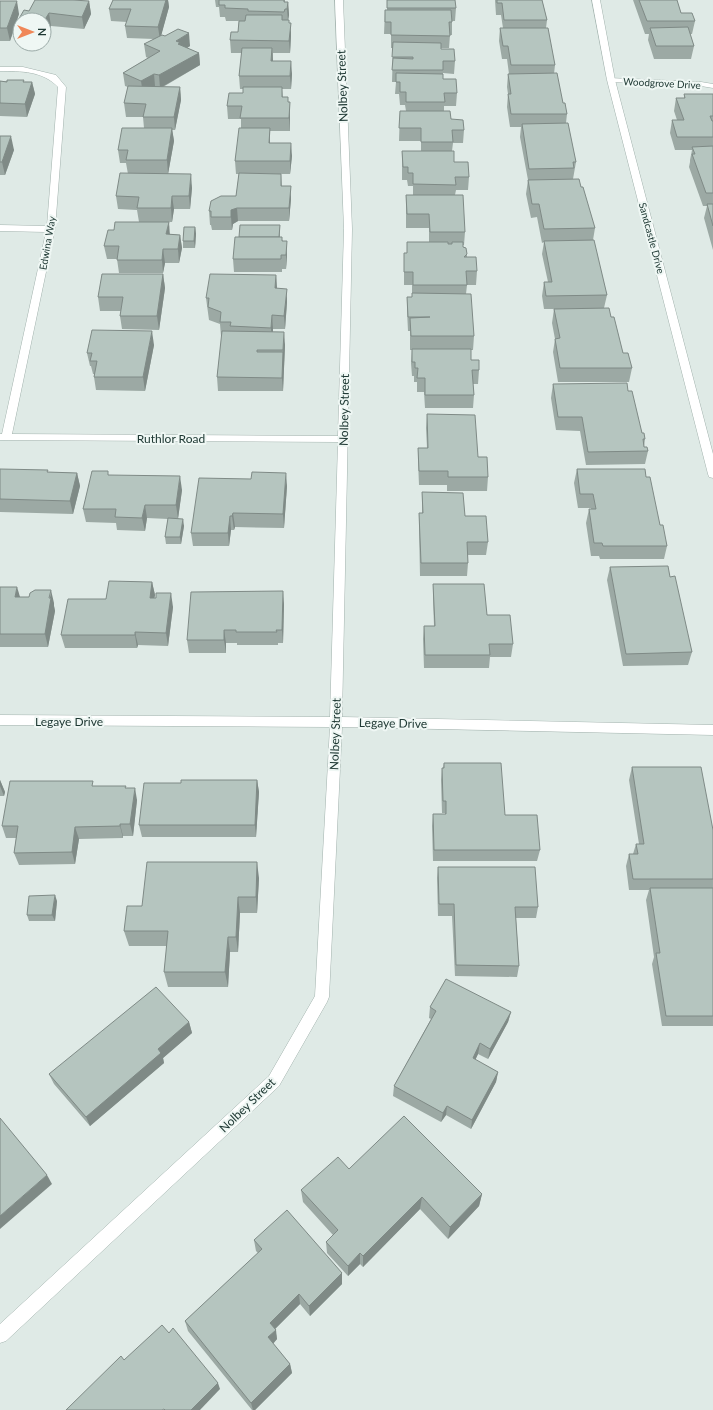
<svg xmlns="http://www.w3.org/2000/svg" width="713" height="1410" font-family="Lato,sans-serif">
  <rect width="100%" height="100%" fill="#dfeae6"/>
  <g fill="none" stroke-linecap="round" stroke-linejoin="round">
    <g stroke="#a2b2ad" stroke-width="1">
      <g id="minor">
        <path d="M335 0H343L352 229 342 717 713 725V735L342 727 329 997 327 1002 279 1086 6 1341 0 1343V1324L269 1076 315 996 330 727 0 725V715L330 717 338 442 0 440V434H2L46 232 0 231V225L47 226 58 87C43 71 21 71 0 71V67H23L56 75 66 87 55 229 12 434 338 436 344 229Z"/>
        <path d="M592 0H600L615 80 713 454V478L709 477 708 474 607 80Z"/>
      </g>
    </g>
    <g stroke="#a2b2ad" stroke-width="1">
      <path id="tertiary" d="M608 78 701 82 713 84V88L701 86 611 82H608Z"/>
    </g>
    <use href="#minor" fill="#fff" fill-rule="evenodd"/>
    <use href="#tertiary" fill="#fff" fill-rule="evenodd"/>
  </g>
  <g fill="#9ca9a4">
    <path d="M113 0H168L169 7 161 35 190 46 187 48 199 53 200 65 163 87H180L181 100 175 130H172L174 141 168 174H128L192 188 190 209H174L172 222H139L137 210 118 209 116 196 128 174 126 163H120L118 150 144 128 143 117H126L124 103 128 87 125 86 123 73 148 58 146 57 144 44 154 39 127 38 125 26 127 22 111 21 109 9Z"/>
    <path d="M215 0H285V2H288L289 15 288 20 291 36 290 53H273V61L292 74 291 89H282L283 97 288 102 290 115V131H270V143L292 156 290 174H281L282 186 291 199 289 221H238L233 224 232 230H212L211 225H210L209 211 236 196 239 174H236L235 161 241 128V119H228L227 106 243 93V89H240L239 76 242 53H231L230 40 238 32 239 21H226L225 17H220L219 7H216Z"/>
    <path d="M387 0 456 8 455 21H452V35H450L449 48H441V49L455 61 454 74 443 73V79L457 93 456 106H444V111L451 119 464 130 463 143H453L452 151 454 162 469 177 468 190H456L455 195 465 232 464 245H463V247L467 254V257L477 271 476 285H467L466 294 474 336 473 350H471V360L479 370 478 384H473L474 395 473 408H425L424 392H417V382H414V376H412L411 363 412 350H410V331H408L407 311V297H412V285H404V253H407V242H429V228H406V195H413V186H408L407 180H402V151H421V141H399L400 111H406L405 105H400L399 94H395L396 82H392L393 48H391V34H384L385 10H387Z"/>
    <path d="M495 0H542L547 20 546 28 555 65 554 74 563 103 567 114 566 123 576 162 573 179 581 187 595 228 593 240 607 295 604 308 611 317 623 353 632 368 629 382H558L553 352 555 339 552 323 554 309H586H544L542 296 544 282H548L542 254 544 242 542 243 537 217 531 218 526 194 528 180 520 137 521 127H510L507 107 508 94 507 87 508 74H509L507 59H502L499 41 500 28H503L501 15H496Z"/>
    <path d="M633 0H677L681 13 695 21 692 34H690L694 46 691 59H654L648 40 649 34H645Z"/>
    <path d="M0 1 19 14 10 41H0Z"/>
    <path d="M89 1 91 14 84 29 51 26 45 36H44V20H20V35H19L17 22 29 11Z"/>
    <path d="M0 81 32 82 35 94 27 117 0 116Z"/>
    <path d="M684 94H713V250L704 218 707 206H703L689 167 690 162V160L692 150H675L670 133 672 120H677L674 111 676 98H684Z"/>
    <path d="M0 136 14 150 5 175H0Z"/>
    <path d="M280 225V237L283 241 287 255 286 269H282V272H234L233 259 239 237Z"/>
    <path d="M195 227 196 234 195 248H183V241Z"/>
    <path d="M170 234 180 235 182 248 179 263H165L163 273H119L117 259H107L104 246Z"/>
    <path d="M163 274 165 288 159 330 122 329 120 316 121 311H100L98 297Z"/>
    <path d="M276 275 277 288 287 302 285 329H273V332L285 345 283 391H218L217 377 222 336H221L220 324 209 320 206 298Z"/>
    <path d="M154 345 145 391 96 390 94 377V374H93L91 366H90L87 353Z"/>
    <path d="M553 384 628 391 642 433 645 439 644 447 648 451 645 464 586 465 580 431 556 430 551 398Z"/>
    <path d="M427 414 478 457 488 477 487 491H447V485H419L418 461V448H427L426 428Z"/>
    <path d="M0 469 48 472 77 473 80 486 73 514 0 512Z"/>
    <path d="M577 469 646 477 660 525 667 546 664 559H600L599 556H591L586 523 589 509H591V508H578L574 483Z"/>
    <path d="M109 475 182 490 178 518 184 526 181 544H166L165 537 168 519 147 518 145 531 117 530 116 523 86 522 83 509Z"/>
    <path d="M287 486 284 528 235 527 234 530H231L229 546H193L191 533Z"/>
    <path d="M422 492 465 516 488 542 486 555H468V563L467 576H420L419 526V513H422Z"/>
    <path d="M610 567 670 577 692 652 688 665 623 666 607 580Z"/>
    <path d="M152 582 155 595 154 598 173 607 168 646 138 645 137 648H65L61 635 106 599Z"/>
    <path d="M433 584 487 615 513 644 511 657H490L489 668H424L423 639 424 626H434L433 598Z"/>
    <path d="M0 587 20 597 54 603V606L55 611 48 647H0Z"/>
    <path d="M284 604 283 643H278V645H237V643H226V653H189L187 640Z"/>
    <path d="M444 763 505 815 540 850 537 861H433L432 826 433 814H445V813H442L441 780 442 768H443Z"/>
    <path d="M632 767 713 830V1026H662L652 964 654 957 646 900 649 890H629L626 866 629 854H633L636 844H639L629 780Z"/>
    <path d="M0 780 5 792 4 796H0Z"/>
    <path d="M257 780 259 792 256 837H142L139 825 181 783Z"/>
    <path d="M95 786 126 788 137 800 133 836H123V838L79 839 75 864 19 865 14 853 16 838H6L2 826Z"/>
    <path d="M438 867 538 907 536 918H516L519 966 517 977 455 976 452 916H438L437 878Z"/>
    <path d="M259 878 257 913H240L238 952H230L228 987H168L164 972 167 946H129L124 931 142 906Z"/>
    <path d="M57 901 55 921H29L27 915Z"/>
    <path d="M430 1007 511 1012 508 1022 488 1059 478 1054 475 1060 498 1072 496 1082 471 1129 446 1115 441 1122 393 1096 394 1086 431 1019 429 1018Z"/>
    <path d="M189 1022 192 1033 163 1058 164 1063 90 1126 54 1084 49 1074Z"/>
    <path d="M349 1169 482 1194 479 1206 448 1239 420 1209 363 1267 360 1264 348 1276 327 1253 326 1242 333 1235 303 1202 301 1190Z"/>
    <path d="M254 1240 342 1273V1284L310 1316 300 1304 275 1329 277 1339 273 1344 290 1364 292 1373 255 1410H252L188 1331 185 1321 258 1253 256 1251Z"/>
  </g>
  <g fill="#7f8a86">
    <path d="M166 0H168L169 7 160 40 158 27Z"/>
    <path d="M17 1 19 14 10 41 7 28Z"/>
    <path d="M89 1 91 14 84 29 82 17Z"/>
    <path d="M288 2 289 15 288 21 287 9Z"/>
    <path d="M49 13 51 26 45 36 44 32V21Z"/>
    <path d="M291 23V36L290 53 289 41Z"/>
    <path d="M189 33 190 46 182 51 176 41Z"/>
    <path d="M272 48 273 61H271Z"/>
    <path d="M199 53 200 65 160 88 159 75Z"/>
    <path d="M291 61 292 74 291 89 290 76Z"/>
    <path d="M154 74 155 86 143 94 141 81Z"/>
    <path d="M32 82 35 94 27 117 25 104Z"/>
    <path d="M180 87 181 100 175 130 174 117Z"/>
    <path d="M290 102V131L289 118Z"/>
    <path d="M172 128 174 141 168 174 167 160Z"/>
    <path d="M270 128V141L269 156V143Z"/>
    <path d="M11 136 14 150 5 175 2 162Z"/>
    <path d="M291 143 292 156 290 174V161Z"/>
    <path d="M191 174 192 188 190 209 189 196Z"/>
    <path d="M291 186V199L289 221V208Z"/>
    <path d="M172 196 174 209 172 222 171 208Z"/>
    <path d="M237 208 238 221 233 224 232 230 231 217V210Z"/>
    <path d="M169 222 170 236 166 234Z"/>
    <path d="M195 227 196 234 195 248 194 241Z"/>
    <path d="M180 235 182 248 179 263 178 249Z"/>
    <path d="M287 241V255L286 269V255Z"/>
    <path d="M163 249 165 263 163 273 162 260Z"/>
    <path d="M163 274 165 288 159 330 157 316Z"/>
    <path d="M276 275 277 289 275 288Z"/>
    <path d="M287 289V302L285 329 284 316Z"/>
    <path d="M272 315 273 329 272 342 271 328Z"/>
    <path d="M152 331 154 345 145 391 143 377Z"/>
    <path d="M284 332 285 345 283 391 282 378Z"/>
    <path d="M77 473 80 486 73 514 70 501Z"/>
    <path d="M286 473 287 486 284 528 283 514Z"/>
    <path d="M180 476 182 490 178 519 176 505Z"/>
    <path d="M145 505 147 518 145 531 142 518Z"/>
    <path d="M233 513 235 527 234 530 232 516Z"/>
    <path d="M230 516 231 530 229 546 228 533Z"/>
    <path d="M183 519 184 526 181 544 180 537Z"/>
    <path d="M152 582 155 595 152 611 150 598Z"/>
    <path d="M17 587 21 600 15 597Z"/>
    <path d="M51 590 54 603V606L55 611 48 647 45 634Z"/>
    <path d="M283 591 284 604 283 643 282 630Z"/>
    <path d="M171 593 173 607 168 646 166 633Z"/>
    <path d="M224 630 226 643V653L224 640Z"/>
    <path d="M135 632 138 645 137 648 135 635Z"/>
    <path d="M0 780 5 792 4 796 0 786Z"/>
    <path d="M257 780 259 792 256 837 255 825Z"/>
    <path d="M135 788 137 800 133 836 130 824Z"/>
    <path d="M120 824 123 836V838L120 826Z"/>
    <path d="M75 827 79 839 75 864 72 852Z"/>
    <path d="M257 862 259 878 257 913 256 897Z"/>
    <path d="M55 895 57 901 55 921 52 915Z"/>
    <path d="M238 897 240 913 238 952 236 937Z"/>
    <path d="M228 937 230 952 228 987 225 972Z"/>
    <path d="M511 1012 508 1022 488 1059 490 1049Z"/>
    <path d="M189 1022 192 1033 163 1058 164 1063 90 1126 86 1117 158 1049Z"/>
    <path d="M480 1043 478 1054 471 1069 473 1058Z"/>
    <path d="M498 1072 496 1082 471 1129 472 1120Z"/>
    <path d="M447 1106 446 1115 441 1122 443 1113Z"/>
    <path d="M47 1175 52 1184 0 1229V1216Z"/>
    <path d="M482 1194 479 1206 448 1239 450 1227Z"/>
    <path d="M422 1197 420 1209 363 1267V1256Z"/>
    <path d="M360 1253V1264L348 1276V1266Z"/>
    <path d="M342 1273V1284L310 1316 309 1306Z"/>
    <path d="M299 1294 300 1304 272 1332 270 1323Z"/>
    <path d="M276 1330 277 1339 270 1347 268 1337Z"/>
    <path d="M290 1364 292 1373 255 1410H253L251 1403Z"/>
    <path d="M218 1383 220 1389 200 1410H191Z"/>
  </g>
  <g fill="#b5c5bf" stroke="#7f8a86">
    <path d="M35 0H73L89 1 82 17 49 13 44 21V20H20V22H17L24 10 29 11Z"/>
    <path d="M113 0H166L158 27 125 26 131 9H109Z"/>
    <path d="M219 0H284V2H288L287 9H285L284 12 248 11V9L225 8V5H219Z"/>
    <path d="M387 0H455L456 8H387Z"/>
    <path d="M497 0H542L547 20H504L502 3H497Z"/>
    <path d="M639 0H677L681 13H692L695 21H647Z"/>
    <path d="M0 1H17L7 28H0Z"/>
    <path d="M385 10H451L452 22H449L450 36 391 35V22H385Z"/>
    <path d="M246 15H282V20H289V23H291L289 41 230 40 231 32H238L239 21H245Z"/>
    <path d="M688 27 694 46H656L650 28Z"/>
    <path d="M500 28H548L555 65H511L508 46H503Z"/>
    <path d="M178 29 189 33 176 41 181 43 178 44 199 53 159 75 154 74 141 81 123 73 160 51 144 44 162 35 165 36Z"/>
    <path d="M393 42 441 43V49H454L455 61H443V70H392L393 58 413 59V57H392Z"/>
    <path d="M242 48H272L271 61H291L290 76H239Z"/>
    <path d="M396 73 443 74V79H456L457 93H444L445 102H406V92H400V82H396Z"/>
    <path d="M557 73 563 103H565L567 114H511L508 94H511L508 74Z"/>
    <path d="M7 80H24L23 82H32L25 104 0 103V81L7 82Z"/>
    <path d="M128 86 180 87 174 117H143L146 104 124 103Z"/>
    <path d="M243 87H282V97H288V102H290L289 118H240L242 106H227L229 93H243Z"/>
    <path d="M684 94H713V116H710L712 121H713V137H677L672 120H684L676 98H685Z"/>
    <path d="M400 111H450L451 119 463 120 464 130H452L453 142H421V128H399Z"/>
    <path d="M568 123 576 162H573L574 168 529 169 522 124Z"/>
    <path d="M122 128H172L167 160H126L128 150H118Z"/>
    <path d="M239 128H270L269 143H291L290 161H235Z"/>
    <path d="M0 136H11L2 162H0Z"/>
    <path d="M713 146V193H706L692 154H695L692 147Z"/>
    <path d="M402 151H454V162H468L469 177H455L456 185 413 184V173H408V167H403Z"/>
    <path d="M120 173 191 174 189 196H172L171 208H137L139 197 116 196Z"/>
    <path d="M239 173 281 174V186H291L289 208H237L231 210V217H211V211H209L211 201 221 196H236Z"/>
    <path d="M579 179 581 187H583L595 228 544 229 539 204H532L528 180Z"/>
    <path d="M406 195H463L465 232H430L429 214H407Z"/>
    <path d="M707 204H713V226Z"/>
    <path d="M115 222H169L166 234 180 235 178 249H163L162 260H117L119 246H104L108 230H114Z"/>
    <path d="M240 225H280L279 237H239Z"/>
    <path d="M184 227H195L194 241H183Z"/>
    <path d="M235 237H282V241H287L286 255H281V259H233Z"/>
    <path d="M594 240 607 295 546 296 544 282H552L544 241Z"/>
    <path d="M407 242H448V244H452V242H463V247L466 248 467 254 464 257H476L477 271H466L467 285H413V272H404V253H407Z"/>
    <path d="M102 274H163L157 316H120L123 297H98Z"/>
    <path d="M210 274 276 275 275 288 287 289 284 316 272 315 271 328 230 326 231 322H220L221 312 208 307 209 298H206Z"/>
    <path d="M412 293 471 294 474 336H411L410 318 430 317H408L407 297H412Z"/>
    <path d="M609 308 611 317H614L623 353H628L632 368H560L555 339 560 338 554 309Z"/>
    <path d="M92 330 152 331 143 377H94L97 361H90L92 353H87Z"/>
    <path d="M222 331 284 332 283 350H257V352H283L282 378 217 377Z"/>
    <path d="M412 349H471V360H479V370H472L474 395H425V378H417L418 368H415V362H412Z"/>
    <path d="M627 383 628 391H632L642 433H644L645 439H643L644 447H647L648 451 588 452 582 417H558L553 384Z"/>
    <path d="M427 414 475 415 478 457H487L488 477H448V471H419L418 448H428Z"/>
    <path d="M0 469 48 470 47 472 77 473 70 501 0 499Z"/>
    <path d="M577 469H645L646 477H650L660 525H663L667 546H603L602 543H594L589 509H596L593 494H580Z"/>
    <path d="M92 471H108V475L180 476 176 505H145L142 518 115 517 116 509H83Z"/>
    <path d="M252 472 286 473 283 514 233 513 232 516H230L228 533H191L199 478 251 479Z"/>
    <path d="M422 492 463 493 465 516H486L488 542H467L468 563H421L419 513H423Z"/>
    <path d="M168 518 183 519 180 537H165Z"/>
    <path d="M668 566 670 577 675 576 692 652 626 654 610 567Z"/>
    <path d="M109 581 152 582 150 598H156V593H171L166 633 135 632V635H61L68 599H106Z"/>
    <path d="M433 584H484L487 615H510L513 644H489L490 655H425L424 626H435Z"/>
    <path d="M0 587H17L15 597H29L30 593 35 590H51L49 598H51L45 634H0Z"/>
    <path d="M283 591 282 630H276L277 632H236V630H224V640H187L191 592Z"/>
    <path d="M444 763H501L505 815H537L540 850H434L433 814H446V801H443L442 768H444Z"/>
    <path d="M632 767H701L713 830V879H633L629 854H638L636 844H644Z"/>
    <path d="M181 780H257L255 825H139L144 783H181Z"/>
    <path d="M10 781H93L92 786H126L125 788H135L130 824H120V826L75 827 72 852 14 853 18 826H2Z"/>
    <path d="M147 862H257L256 897H238L236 937H228L225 972H164L168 931H124L127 906H142Z"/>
    <path d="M438 867H535L538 907H515L519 966 456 965 454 904H439Z"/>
    <path d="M650 888H713V1016H666L656 953H660Z"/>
    <path d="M55 895 52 915H27L29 896Z"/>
    <path d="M446 979 511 1012 490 1049 480 1043 473 1058 498 1072 472 1120 447 1106 443 1113 394 1086 436 1011 430 1007Z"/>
    <path d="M156 987 189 1022 158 1049 161 1053 86 1117 49 1074Z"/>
    <path d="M404 1116 482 1194 450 1227 422 1197 363 1256 360 1253 348 1266 326 1242 338 1230 301 1190 338 1157 349 1169Z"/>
    <path d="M0 1118 47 1175 0 1216Z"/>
    <path d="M287 1210 342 1273 309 1306 299 1294 270 1323 276 1330 268 1337 290 1364 251 1403 185 1321 262 1249 254 1240Z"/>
    <path d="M162 1325 169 1333 173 1328 218 1383 191 1410H165L164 1409 162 1410H66L121 1356 124 1360Z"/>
  </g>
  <g text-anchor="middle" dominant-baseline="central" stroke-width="4" stroke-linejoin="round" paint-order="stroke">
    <g font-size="10" fill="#203a35" stroke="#eff7f4">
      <text transform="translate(662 83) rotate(3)">Woodgrove Drive</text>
      <text transform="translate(652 238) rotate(75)">Sandcastle Drive</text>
      <text transform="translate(47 243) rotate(-80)">Edwina Way</text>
    </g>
    <g font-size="12" fill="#203a35" stroke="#eff7f4">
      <text transform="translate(342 86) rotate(-92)">Nolbey Street</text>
      <text transform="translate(344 410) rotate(-89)">Nolbey Street</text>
      <text x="171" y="438">Ruthlor Road</text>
      <text x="69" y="721">Legaye Drive</text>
      <text transform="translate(393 723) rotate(1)">Legaye Drive</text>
      <text transform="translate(335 734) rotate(-88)">Nolbey Street</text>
      <text transform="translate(247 1105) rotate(-44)">Nolbey Street</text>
    </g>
  </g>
  <g transform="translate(32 32) rotate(90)"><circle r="19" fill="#eff7f4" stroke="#9caba8"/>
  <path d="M0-3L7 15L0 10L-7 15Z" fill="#f08758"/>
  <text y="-6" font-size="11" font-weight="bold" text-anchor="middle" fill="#203a35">N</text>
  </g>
</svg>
